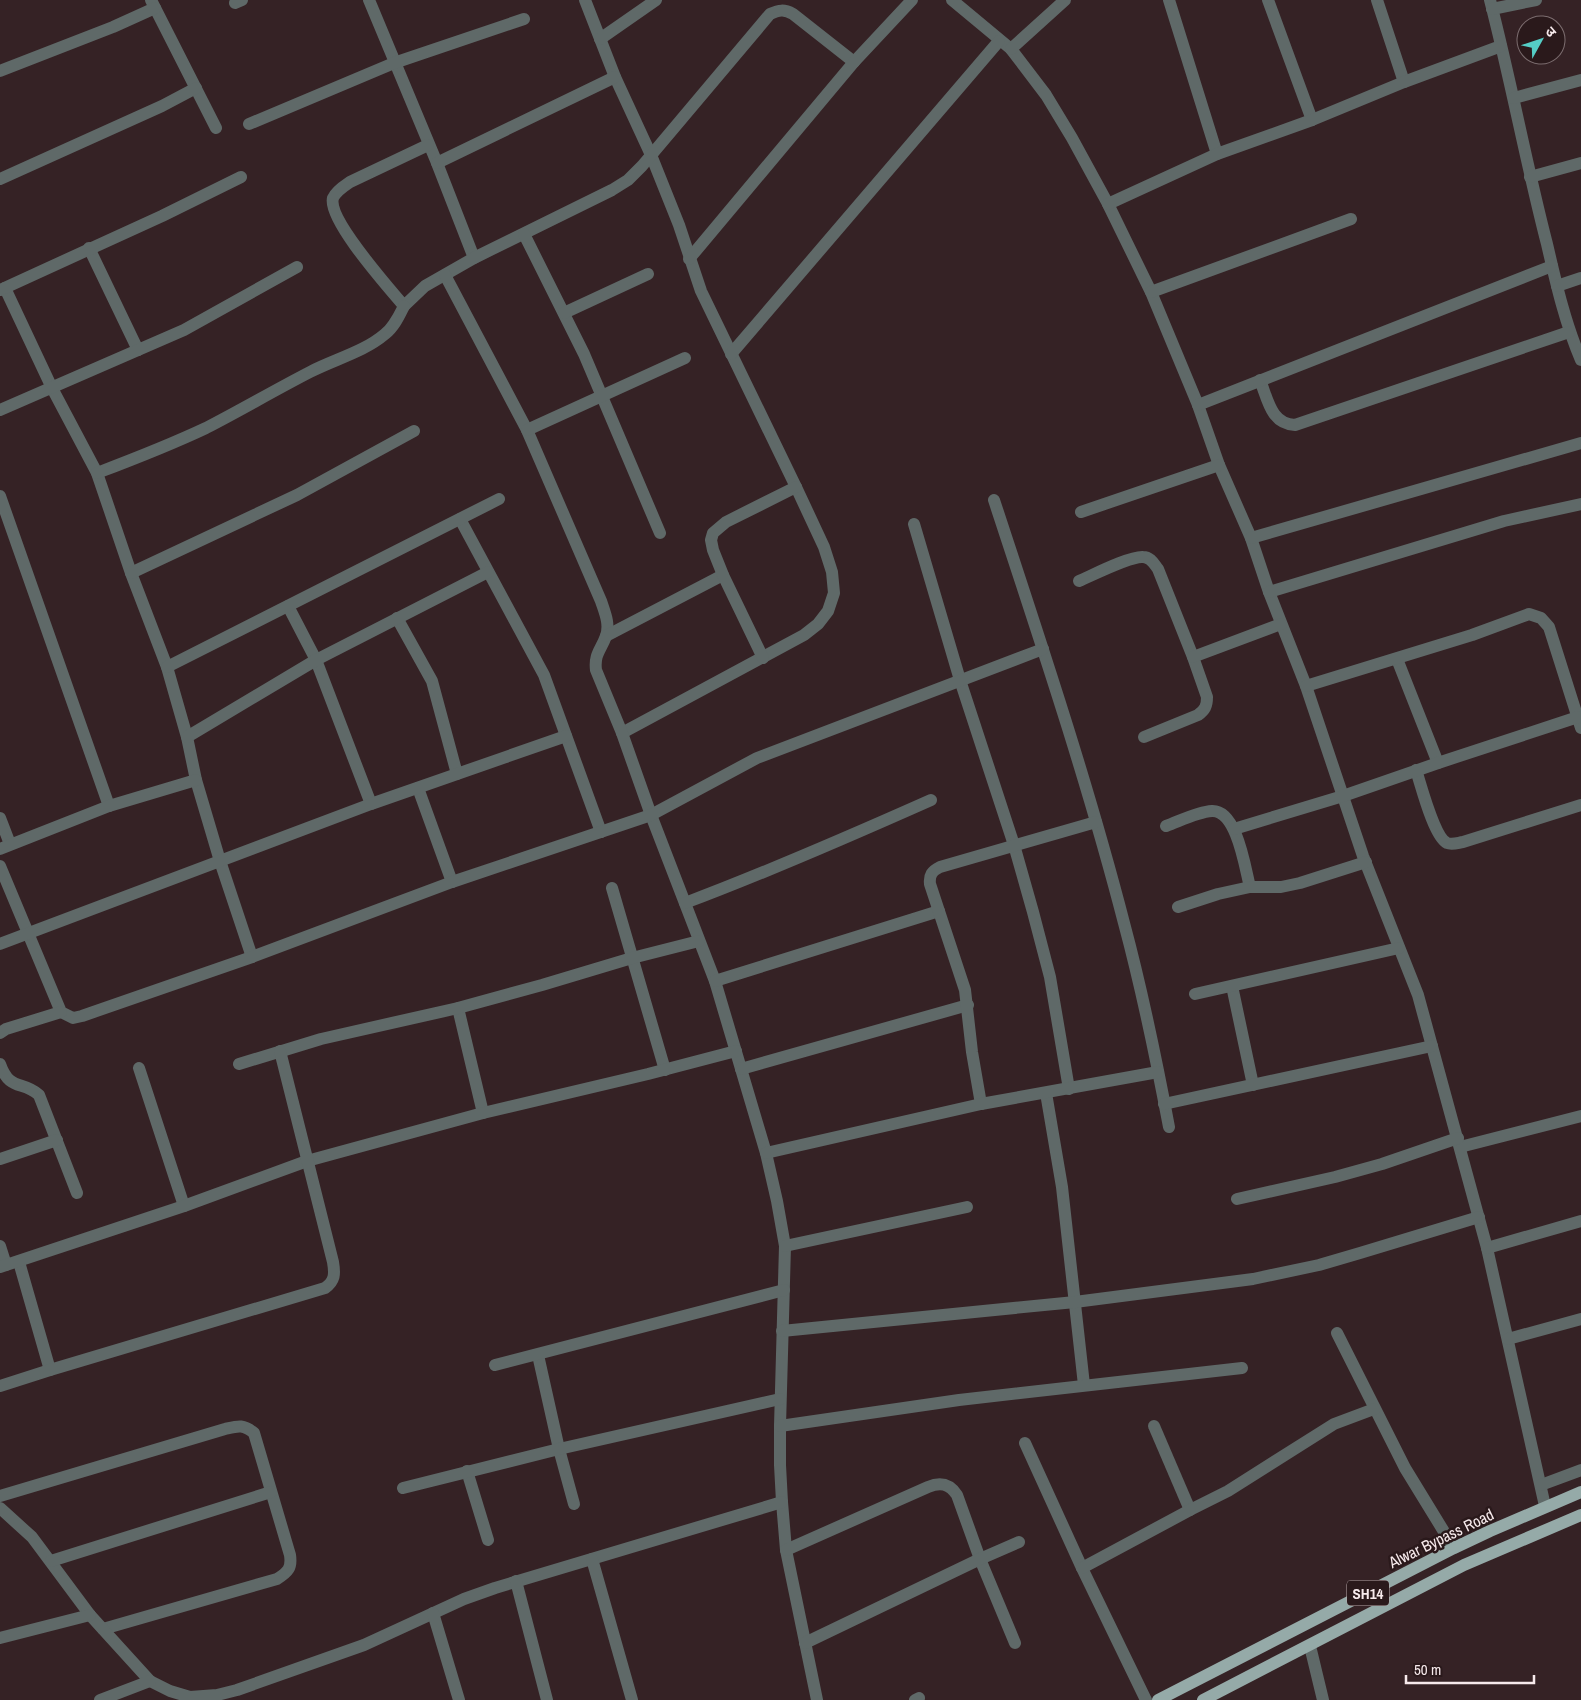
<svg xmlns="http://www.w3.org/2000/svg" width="1581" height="1700" font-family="'Archivo Narrow','Noto Sans Devanagari',sans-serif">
  <rect width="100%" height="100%" fill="#352225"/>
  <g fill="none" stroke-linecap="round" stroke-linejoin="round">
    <g stroke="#5f6968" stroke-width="12">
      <path d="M151 0 216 128"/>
      <path d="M369 0 437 163 474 258"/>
      <path d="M585 0 615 77 651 155 679 225 701 291 796 487 824 547 832 572 834 593 828 611 818 624 804 635 622 733"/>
      <path d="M952 0 1011 49 1046 95 1072 138 1108 204 1151 292 1198 405 1219 465 1251 538 1269 592 1306 686 1363 856 1418 995 1487 1248 1545 1506"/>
      <path d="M1169 0 1217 154"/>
      <path d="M1268 0 1312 120"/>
      <path d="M1377 0 1404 82"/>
      <path d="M1490 0C1511 81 1526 163 1547 244 1556 283 1565 323 1581 360"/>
      <path d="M235 3 242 0"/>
      <path d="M1492 9 1536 0"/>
      <path d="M600 39 656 0"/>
      <path d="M1011 49 1065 0"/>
      <path d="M0 71 113 27 155 8"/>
      <path d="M1514 98 1581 80"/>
      <path d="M249 124 394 63 524 19"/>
      <path d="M428 145 350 182C344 186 336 191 333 198 327 219 389 288 404 306L425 286 474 258 612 190 628 180 642 166 770 14C779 10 784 9 793 14L854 62"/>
      <path d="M437 163 615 77"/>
      <path d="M1530 177 1581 163"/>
      <path d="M0 179 162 106 196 88"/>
      <path d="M1108 204 1217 154 1312 120 1404 82 1501 46"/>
      <path d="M524 234 584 354 660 533"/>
      <path d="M89 248 138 350"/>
      <path d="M689 259 854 62 912 0"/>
      <path d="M445 275 527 430 601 601C605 613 610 624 606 636 601 650 594 654 596 670L622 733 651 815 715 981 766 1153 777 1201 785 1246 780 1426V1465L782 1502 786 1550 817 1700"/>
      <path d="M1557 286 1581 278"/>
      <path d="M5 288 52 388 97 473 131 573 167 667 187 737 196 780 220 861 252 957"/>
      <path d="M0 290 162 216 241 177"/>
      <path d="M1151 292 1351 219"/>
      <path d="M564 313 648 274"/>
      <path d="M731 354 999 41"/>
      <path d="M1260 380C1268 400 1271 424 1295 425L1569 332"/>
      <path d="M1198 405 1552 266"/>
      <path d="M0 410 184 330 297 267"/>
      <path d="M527 430 685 358"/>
      <path d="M97 473C134 459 170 445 206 428 241 410 275 390 310 372 335 359 364 352 385 334 394 327 399 316 404 306"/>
      <path d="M0 496 109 806"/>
      <path d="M994 500C1040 640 1087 780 1124 923 1142 990 1156 1058 1169 1127"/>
      <path d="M1081 512 1219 465"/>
      <path d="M460 519 544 675 601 832"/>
      <path d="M914 524 960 680 1014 845 1033 912 1050 977 1069 1089"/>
      <path d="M1251 538 1581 443"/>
      <path d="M131 573 297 495 414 431"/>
      <path d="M1079 581C1093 575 1130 556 1143 557 1151 557 1154 564 1158 569L1193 657 1207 697C1207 706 1205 710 1198 715L1144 737"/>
      <path d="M1269 592 1504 521 1581 504"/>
      <path d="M288 606 316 660 371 804"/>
      <path d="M397 618 432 681 457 774"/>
      <path d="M606 636 723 575"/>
      <path d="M1193 657 1281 624"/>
      <path d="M763 658 723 575 713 550 711 540 713 533 726 522 796 487"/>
      <path d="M1397 659 1438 763"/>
      <path d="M167 667 499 499"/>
      <path d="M1306 686 1472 635 1529 614 1541 618 1549 627 1581 728"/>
      <path d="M187 737 316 660 488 572"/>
      <path d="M1416 770C1421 785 1434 837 1447 843 1452 845 1457 843 1463 842L1581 805"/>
      <path d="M418 788 452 882"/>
      <path d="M0 818 10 844"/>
      <path d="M1166 826C1180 821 1197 812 1212 811 1237 810 1245 868 1250 887"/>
      <path d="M1234 829 1343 796 1438 763 1578 717"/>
      <path d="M0 849 109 806 196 780"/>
      <path d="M0 866 61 1012 73 1018 82 1016 252 957 452 882 651 815 757 758 1043 649"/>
      <path d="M612 888 665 1070"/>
      <path d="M685 903C768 872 850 836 931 800"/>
      <path d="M1178 907 1218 894 1250 887H1281L1300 883 1366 862"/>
      <path d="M0 944 371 804 566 736"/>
      <path d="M715 981 939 911"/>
      <path d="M1232 986 1253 1085"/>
      <path d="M1195 994 1399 948"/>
      <path d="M458 1008 483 1113"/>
      <path d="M0 1033 6 1029 61 1012"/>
      <path d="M0 1064C10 1092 22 1080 39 1095L77 1193"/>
      <path d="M239 1064 321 1039 458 1008 542 985 632 958 699 941"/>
      <path d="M139 1068 184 1206"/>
      <path d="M741 1069 968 1005"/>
      <path d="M1046 1093 1062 1187 1084 1385"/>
      <path d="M981 1104 972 1052 965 990 930 884C929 875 932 871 940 867L1096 822"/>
      <path d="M1164 1104 1432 1046"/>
      <path d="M1460 1147 1581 1116"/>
      <path d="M766 1153 981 1104 1158 1072"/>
      <path d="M0 1159 57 1140"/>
      <path d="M1237 1199 1335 1177 1382 1164 1458 1138"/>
      <path d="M0 1246 6 1265"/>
      <path d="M785 1246 967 1207"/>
      <path d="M1487 1248 1581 1221"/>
      <path d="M19 1262 50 1370"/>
      <path d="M0 1267 184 1206 307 1161 483 1113 648 1074 736 1051"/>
      <path d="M782 1331 1075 1302 1253 1279 1319 1265 1360 1253 1479 1217"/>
      <path d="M1337 1333 1405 1468 1454 1548"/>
      <path d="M1508 1339 1581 1319"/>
      <path d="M538 1355 559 1449 574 1504"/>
      <path d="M495 1365 784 1290"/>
      <path d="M0 1386 50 1370 325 1288C335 1281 335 1274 333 1262L280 1051"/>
      <path d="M780 1426 959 1400 1242 1368"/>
      <path d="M1154 1426 1190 1510"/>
      <path d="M1025 1443 1082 1568 1146 1700"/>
      <path d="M467 1471 488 1540"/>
      <path d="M1541 1485 1581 1470"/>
      <path d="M403 1488 559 1449 780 1399"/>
      <path d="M0 1496 225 1429C238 1426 243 1424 254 1433L290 1555C292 1568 288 1572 277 1579L103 1629"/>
      <path d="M0 1508 32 1537 90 1615 150 1681 170 1691 190 1697 217 1695 237 1690 364 1645 464 1599 495 1588 782 1502"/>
      <path d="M786 1550 928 1487C940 1482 949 1483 957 1495L980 1559 1015 1643"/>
      <path d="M592 1559 632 1700"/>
      <path d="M51 1561 271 1492"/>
      <path d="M1082 1568 1190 1510 1228 1491 1334 1424 1374 1409"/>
      <path d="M516 1581 547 1700"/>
      <path d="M433 1613 459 1700"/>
      <path d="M0 1638 90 1615"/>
      <path d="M805 1643 980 1559 1019 1542"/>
      <path d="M1310 1646 1323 1700"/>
      <path d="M100 1700 150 1681"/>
      <path d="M915 1700 919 1698"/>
    </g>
    <g stroke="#95aaa8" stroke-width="12">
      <path d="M1158 1700 1454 1548 1490 1531 1581 1492"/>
      <path d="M1203 1700 1464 1565 1581 1515"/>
    </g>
  </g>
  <g text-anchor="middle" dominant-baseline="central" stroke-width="5" stroke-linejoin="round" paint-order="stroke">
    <rect fill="#2a191b" stroke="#baabad" stroke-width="1" x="1347" y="1580.5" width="42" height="25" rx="4"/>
    <g font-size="15" font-weight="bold" fill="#f7eaec">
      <text x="1368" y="1593">SH14</text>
    </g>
    <g font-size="16" fill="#f7eaec" stroke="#2a191b">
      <text transform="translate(1441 1538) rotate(-26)">Alwar Bypass Road</text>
    </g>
  </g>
  <g transform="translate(1541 40) rotate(50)"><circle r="24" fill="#2a191b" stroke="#7c6d6f"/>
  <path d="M0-4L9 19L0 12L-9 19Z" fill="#55cec6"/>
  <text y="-8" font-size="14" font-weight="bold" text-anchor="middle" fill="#f7eaec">उ</text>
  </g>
  <path d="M1406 1675v8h128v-8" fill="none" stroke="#f7eaec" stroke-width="2.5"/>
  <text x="1414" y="1675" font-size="15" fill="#f7eaec" stroke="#2a191b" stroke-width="4" paint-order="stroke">50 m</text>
</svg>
